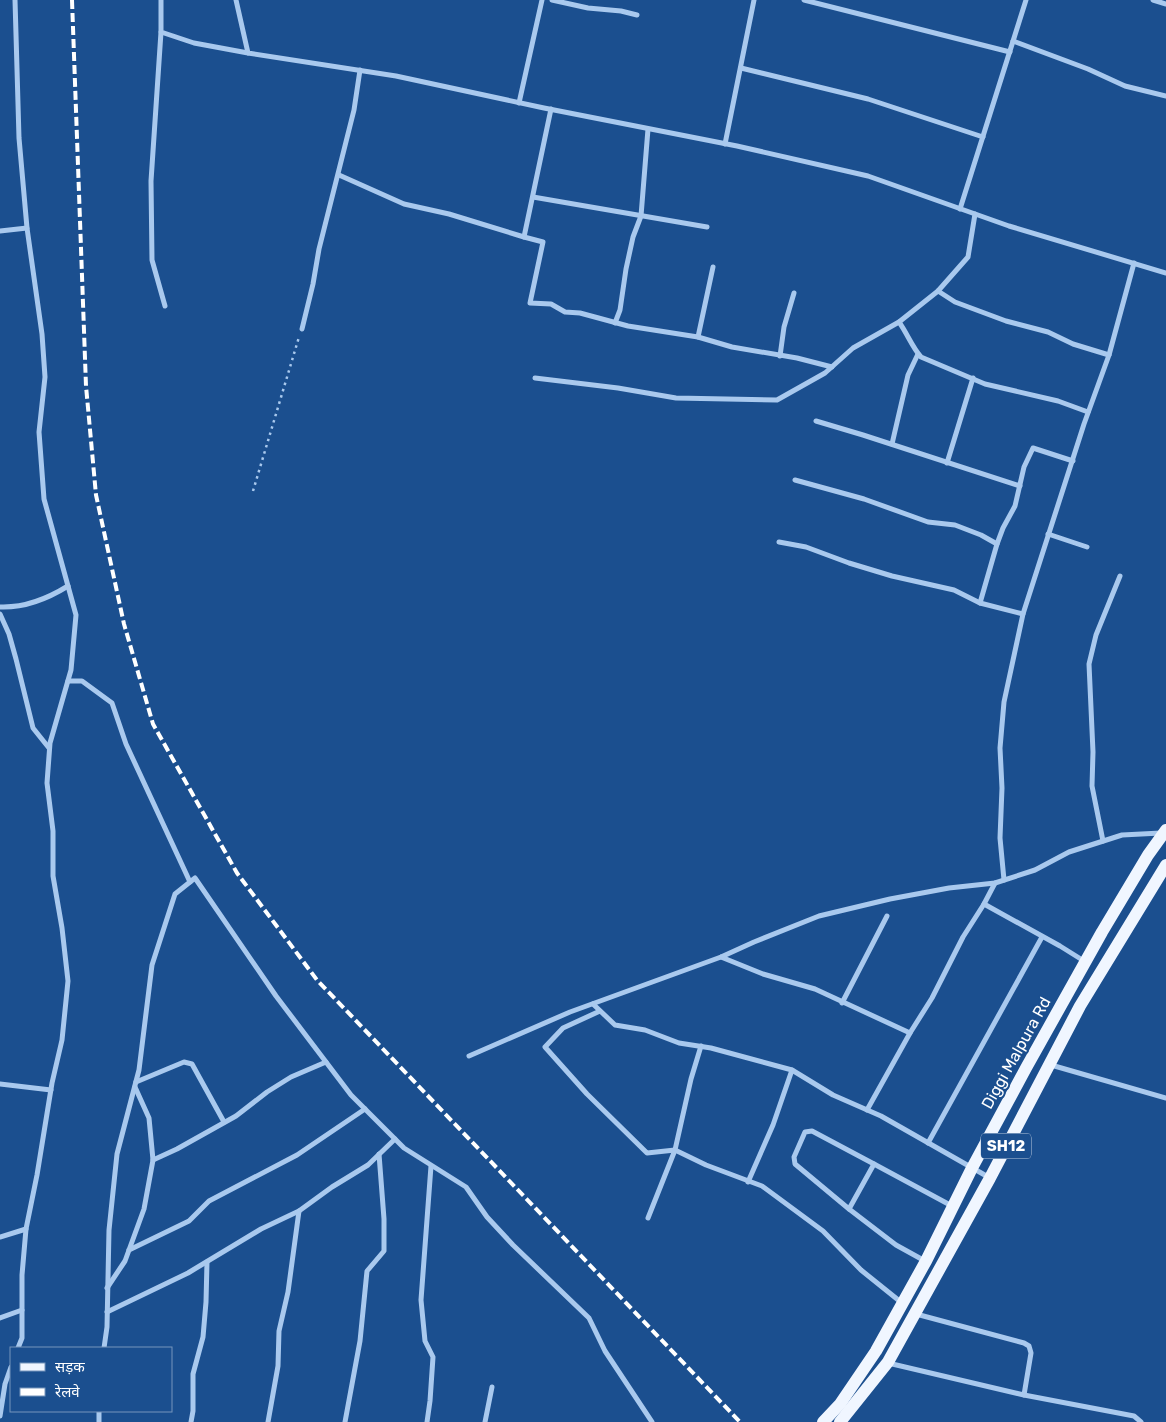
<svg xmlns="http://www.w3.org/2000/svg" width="1166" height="1422" font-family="Rubik,'Noto Sans Devanagari',sans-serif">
  <rect width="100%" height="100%" fill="#1b4f8f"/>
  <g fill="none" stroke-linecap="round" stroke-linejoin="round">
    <path stroke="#a9c9ee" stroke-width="2.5" stroke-dasharray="2.5 4" stroke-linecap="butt" d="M253 491 299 337"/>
    <g stroke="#a9c9ee" stroke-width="5">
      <path d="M15 0 19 138 27 228 42 334 45 377 39 432 44 499 76 615 71 670 50 743 47 783 53 831V876L62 928 68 981 62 1040 52 1083 37 1175 26 1229 22 1275V1338L18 1348"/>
      <path d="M161 0V32L194 43 248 53"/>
      <path d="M236 0 248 53 396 76 544 108 737 146 868 176 1009 226 1166 273"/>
      <path d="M552 0 588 8 621 11 637 15"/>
      <path d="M804 0 1010 52"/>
      <path d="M1153 0 1166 4"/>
      <path d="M161 32 151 181 152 260 165 306"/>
      <path d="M1013 41 1088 69 1125 86 1166 96"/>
      <path d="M741 68 868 99 983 137"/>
      <path d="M519 103 542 0"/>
      <path d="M725 144 754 0"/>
      <path d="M339 175 404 204 449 214 524 237 551 109"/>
      <path d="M533 197 707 227"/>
      <path d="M960 209 1026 0"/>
      <path d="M0 231 27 228"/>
      <path d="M524 237 543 242 530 303 551 304 565 312 580 313 628 326 698 337 732 347 797 358 832 367"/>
      <path d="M938 291 955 302 1006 321 1048 332 1073 344 1109 355"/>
      <path d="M899 322C907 333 912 347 921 357L985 384 1058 401 1088 412"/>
      <path d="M615 323 620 310 626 269 633 237 641 216 648 129"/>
      <path d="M302 329 313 284 319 249 354 110 360 70"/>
      <path d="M698 337 713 267"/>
      <path d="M780 356 784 327 794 293"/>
      <path d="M535 378 618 388 676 398 777 400 825 373 853 348 899 322 938 291 968 257 975 214"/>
      <path d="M816 421 863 435 1020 486"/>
      <path d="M892 444 908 375 918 354"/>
      <path d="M947 463 973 378"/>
      <path d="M795 480 864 499 928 522 955 525 981 535 997 544"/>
      <path d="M1048 534 1087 547"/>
      <path d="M779 542 806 547 849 563 892 576 954 590 980 603 1023 614"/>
      <path d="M980 603 997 544 1003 528 1015 506 1024 467 1033 448 1073 461"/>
      <path d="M0 607C25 608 47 599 68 586"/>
      <path d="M0 614 9 634 16 659 33 728 49 748"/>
      <path d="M68 681H82L112 703 126 744 190 882"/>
      <path d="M1103 841 1092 786 1093 752 1089 664 1096 635 1120 576"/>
      <path d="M1004 880 1000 838 1002 788 1000 748 1004 702 1023 614 1084 424 1109 355 1134 263"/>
      <path d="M995 883 984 904 1060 946 1084 961"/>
      <path d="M721 957 763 974 815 989 910 1033 932 998 963 937 984 904"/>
      <path d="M842 1003 887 916"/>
      <path d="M593 1004 615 1025 645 1030 679 1043 711 1048 792 1070 833 1095 881 1116 990 1178"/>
      <path d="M600 1011 563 1028 545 1047 587 1094 647 1153 675 1150 706 1165 762 1186 823 1231 861 1270 902 1303"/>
      <path d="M469 1056 570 1012 721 957 754 942 819 916 890 899 949 888 995 883 1035 870 1069 852 1122 835 1161 833"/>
      <path d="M1051 1065 1166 1098"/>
      <path d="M136 1082 184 1062 192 1064 224 1122"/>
      <path d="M0 1084 51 1090"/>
      <path d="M867 1110 910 1033"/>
      <path d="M928 1143 1042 937"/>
      <path d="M153 1160 177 1149 236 1116 267 1092 291 1077 326 1062"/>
      <path d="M748 1182 773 1125 792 1070"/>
      <path d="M849 1209 795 1164 794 1157 805 1132 812 1131 874 1164"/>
      <path d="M648 1218 675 1150 691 1079 701 1046"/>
      <path d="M0 1237 26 1229"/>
      <path d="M129 1250 189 1221 209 1201 297 1155 365 1109"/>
      <path d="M925 1261 896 1245 849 1209 874 1164 952 1206"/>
      <path d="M107 1288 125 1261 144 1209 153 1160 149 1118 135 1087"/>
      <path d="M107 1312 188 1273 261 1229 299 1211 332 1187 368 1165 395 1139"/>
      <path d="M916 1314 1024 1343 1029 1346 1031 1353 1024 1395"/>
      <path d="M0 1318 22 1310"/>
      <path d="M104 1348 107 1327 109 1230 117 1154 139 1070 152 965 175 894 195 878 276 996 351 1095 404 1148 466 1187 487 1217 513 1245 589 1318 605 1351 652 1422"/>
      <path d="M888 1363 1024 1395 1134 1416 1141 1422"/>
      <path d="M0 1416 5 1384 11 1367"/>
      <path d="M99 1422V1411"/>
      <path d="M191 1422 193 1411V1374L203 1337 206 1302 207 1262"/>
      <path d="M268 1422 278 1366 279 1331 288 1292 299 1211"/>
      <path d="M345 1422 360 1341 367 1271 384 1251V1219L379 1154"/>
      <path d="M427 1422 430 1401 433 1357 425 1341 421 1300 431 1166"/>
      <path d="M485 1422 492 1387"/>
    </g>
    <g stroke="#f0f6ff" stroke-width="12">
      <path d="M823 1422 840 1404 876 1351 926 1261 972 1168 1026 1068 1102 932 1148 855 1166 830"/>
      <path d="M840 1422 888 1362 990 1178 1080 1006 1166 865"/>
    </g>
    <path stroke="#fff" stroke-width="4" stroke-dasharray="9 4" stroke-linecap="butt" d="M72 0 86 386 96 495 124 624 153 724 237 873 317 980 740 1422"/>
  </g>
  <g text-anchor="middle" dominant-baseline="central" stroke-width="4" stroke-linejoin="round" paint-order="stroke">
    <rect fill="#1b4f8f" stroke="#bbcadd" stroke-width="1" x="981" y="1133.5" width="50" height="25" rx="4"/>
    <g font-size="15" font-weight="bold" fill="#fff">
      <text x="1006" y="1146">SH12</text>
    </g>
    <g font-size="16" fill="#fff" stroke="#1b4f8f">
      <text transform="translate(1016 1053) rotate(-61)">Diggi Malpura Rd</text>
    </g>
  </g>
  <rect x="10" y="1347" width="162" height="65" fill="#1b4f8f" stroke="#7695bc"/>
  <rect x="20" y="1363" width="25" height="8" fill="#f0f6ff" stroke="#7695bc"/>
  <text x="55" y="1372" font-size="15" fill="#ffffff">सड़क</text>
  <rect x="20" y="1388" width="25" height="8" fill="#ffffff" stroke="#7695bc"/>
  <text x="55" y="1397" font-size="15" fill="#ffffff">रेलवे</text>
</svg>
